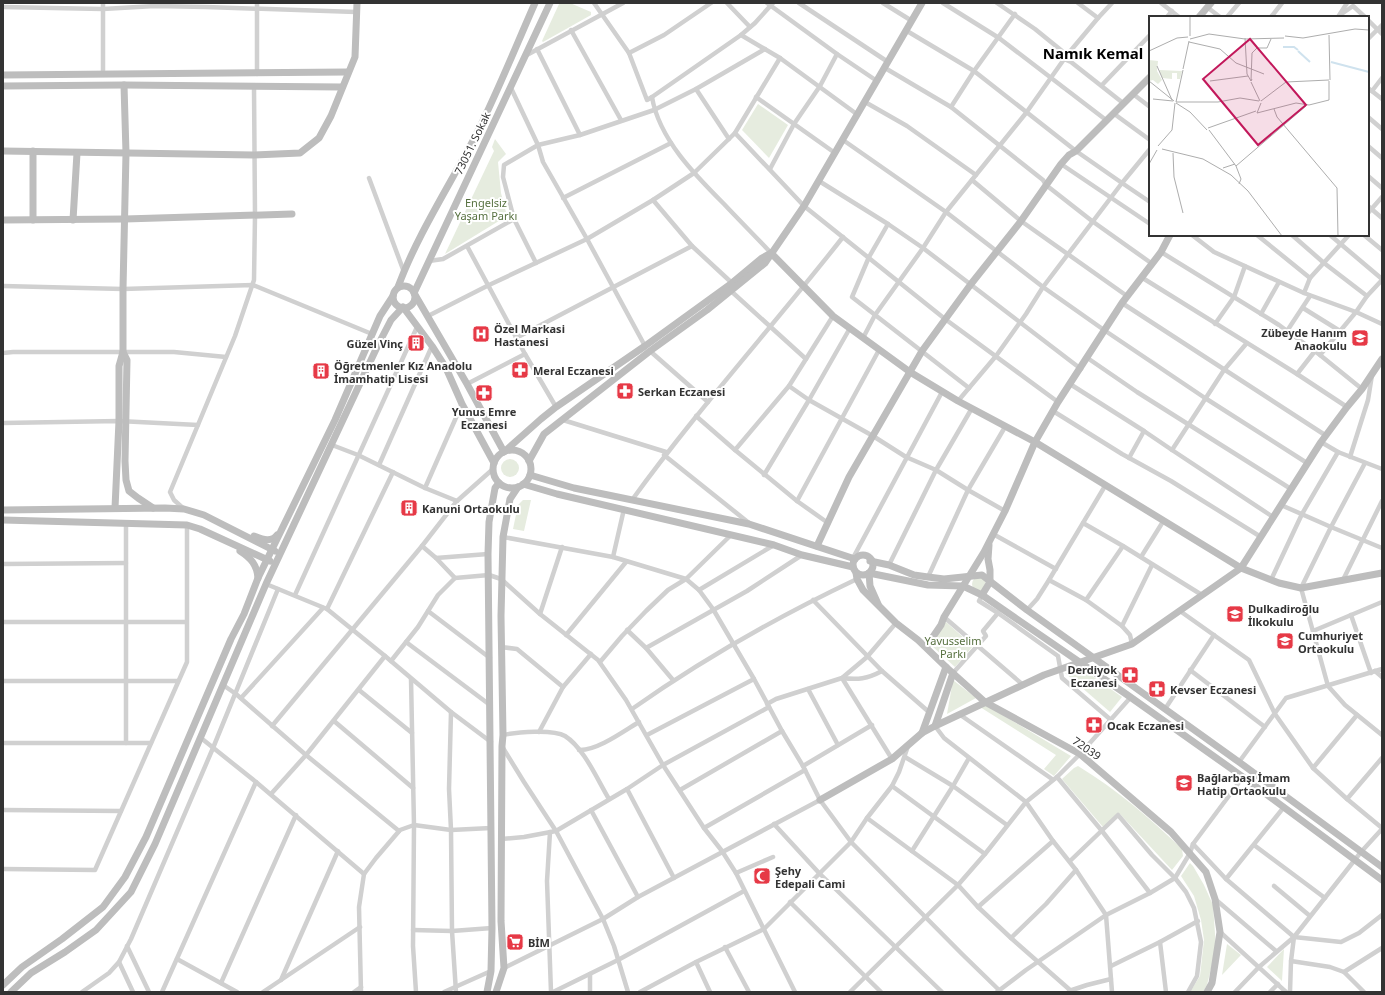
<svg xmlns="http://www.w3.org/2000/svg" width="1385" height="995" font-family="'Noto Sans',sans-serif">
  <rect width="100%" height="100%" fill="#fff"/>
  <g fill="#e6ecdf">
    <path d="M562 3H570L591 12V15L543 42 542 41 559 4Z"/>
    <path d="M758 104 788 125 769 158 742 130Z"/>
    <path d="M495 139 506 154 498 162 501 193 507 216 445 254 494 151 492 147Z"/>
    <circle cx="510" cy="468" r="9"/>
    <path d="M523 500H531L524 531 513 529 518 505Z"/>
    <circle cx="979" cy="584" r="7"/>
    <path d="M946 622 973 646 955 667 931 645 938 632Z"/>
    <path d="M1084 670 1122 697 1110 712 1065 673Z"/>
    <path d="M953 680 976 698 947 714Z"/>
    <path d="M986 705 1071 756 1054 776 1044 769 1056 755 980 707Z"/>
    <path d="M1078 766C1116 789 1150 818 1182 849L1183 856 1172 870 1120 814 1103 827 1062 779 1074 768Z"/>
    <path d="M1190 863 1193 866 1204 885 1213 905 1216 948 1207 985 1203 992H1190L1200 976 1204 940 1201 920 1194 896 1181 876Z"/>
    <path d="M1227 944 1241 955 1222 975Z"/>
    <path d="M1284 949 1282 981 1267 967Z"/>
  </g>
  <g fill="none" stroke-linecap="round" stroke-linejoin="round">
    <g stroke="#d0d0d0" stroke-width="4.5">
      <path d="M103 3V74"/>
      <path d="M257 3V74"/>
      <path d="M594 3 629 53 647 100 652 97C659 139 695 175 724 204 740 221 756 237 771 253"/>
      <path d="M727 3 750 27"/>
      <path d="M767 3 837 54 877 81"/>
      <path d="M799 3 888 62"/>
      <path d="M883 3 912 21"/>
      <path d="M943 3 999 38 1106 120"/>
      <path d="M997 3 1035 29 1067 55"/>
      <path d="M1078 3 1098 18 1112 3"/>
      <path d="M1161 3 1179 17"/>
      <path d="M3 7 103 9 155 6 206 7 356 12"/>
      <path d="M1207 7 1220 17"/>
      <path d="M1015 14 974 71 951 107 1043 180 1046 185 1092 221 1151 263"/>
      <path d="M1340 15 1353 6 1365 17"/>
      <path d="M1167 17 1172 11"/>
      <path d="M1227 17 1239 3"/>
      <path d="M1271 17 1282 3"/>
      <path d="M1338 17 1347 3"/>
      <path d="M1368 20 1382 34"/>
      <path d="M571 30 621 120"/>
      <path d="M907 31 974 71 1076 151 1122 183 1150 149"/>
      <path d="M741 35 780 58 858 115"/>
      <path d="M1368 39 1382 25"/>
      <path d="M537 49 580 135"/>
      <path d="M629 53 664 35 711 3"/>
      <path d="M525 56 623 3"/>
      <path d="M1064 59 1071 62 1123 103"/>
      <path d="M885 68 951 107"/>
      <path d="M1102 85 1150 35"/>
      <path d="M511 88 538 145 543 162 587 239 645 346"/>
      <path d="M1368 88 1382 99"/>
      <path d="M696 89 729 139"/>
      <path d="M1372 91 1382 78"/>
      <path d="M1133 94 1150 107"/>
      <path d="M652 97 741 35 755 23 773 3"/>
      <path d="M756 97 835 153"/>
      <path d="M865 102 907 126 976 175"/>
      <path d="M1113 113 1150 140"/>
      <path d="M1368 117 1382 129"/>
      <path d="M735 133 804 206 945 319 1058 402"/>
      <path d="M843 140 946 212 1043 287 1104 330 1205 398 1307 463"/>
      <path d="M1368 146 1382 158"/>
      <path d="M1061 164 1150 224"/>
      <path d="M770 169 794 124 820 86 837 54"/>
      <path d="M1368 176 1382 188"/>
      <path d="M369 178 404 272"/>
      <path d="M972 180 1021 221 1127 296"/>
      <path d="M819 181 888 224 923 248 1081 369"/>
      <path d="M563 198 671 143"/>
      <path d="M653 200 692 246 732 283"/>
      <path d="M1368 206 1382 218"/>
      <path d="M1368 213 1382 197"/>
      <path d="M888 224 869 257 852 297 969 388"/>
      <path d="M1192 235 1214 252 1304 293 1310 278 1349 235"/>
      <path d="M1257 235 1310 278"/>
      <path d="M1292 235 1324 263 1367 296"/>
      <path d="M1330 235 1382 279"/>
      <path d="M1364 235 1382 250"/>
      <path d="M467 246 525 354 556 407"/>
      <path d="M1161 252 1279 325 1320 355 1362 389"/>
      <path d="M429 261 443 259 514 219"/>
      <path d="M536 263 514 219 503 177 504 165 538 145 580 135 654 110 696 89 765 49"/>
      <path d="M1141 277 1297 374 1347 407"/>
      <path d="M3 286 123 289 253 285 372 334"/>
      <path d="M731 291 806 359"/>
      <path d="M1304 293 1356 312 1367 296 1382 280"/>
      <path d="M1122 303 1325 435"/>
      <path d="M1303 308 1340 331"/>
      <path d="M1261 314 1279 282"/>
      <path d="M428 316 489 285 587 239 653 200 694 173 735 133 780 58"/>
      <path d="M1215 324 1234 297 1245 266"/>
      <path d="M1287 331 1310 296"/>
      <path d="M516 338 692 246"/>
      <path d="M863 338 875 315 923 248 946 212 1026 113 1067 55 1098 18"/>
      <path d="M1246 344 1224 370 1172 450 1273 517"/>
      <path d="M650 351 708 402"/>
      <path d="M3 353 13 352H174L226 357"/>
      <path d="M1320 355 1356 312 1382 324"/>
      <path d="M1086 357 1137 392 1291 489"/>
      <path d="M1297 374 1315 351"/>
      <path d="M467 384 525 354"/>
      <path d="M1070 384 1144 431 1172 450"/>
      <path d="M789 386 833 316"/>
      <path d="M958 401 996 356 1026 314 1043 287 1122 183 1150 202"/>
      <path d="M1053 411 1122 454 1171 481 1261 537"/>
      <path d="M696 416 735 450"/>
      <path d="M563 420 666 452"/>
      <path d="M3 423 119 421 198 425"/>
      <path d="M1321 442 1338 452 1382 469"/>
      <path d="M332 445 358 455 425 488"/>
      <path d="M664 455 749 523"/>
      <path d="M1350 457 1368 400 1372 375"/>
      <path d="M1129 458 1144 431"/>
      <path d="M1365 463 1331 527 1301 588 1328 686 1345 705 1382 735"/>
      <path d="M379 465 432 346"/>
      <path d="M764 475 809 400 850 328"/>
      <path d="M632 500C698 409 774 325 843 237"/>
      <path d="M457 501 425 488 462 404"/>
      <path d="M797 501 735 450 789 386 809 400 873 436 906 457 936 470 968 490 1005 511"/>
      <path d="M1281 505 1331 527 1382 548"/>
      <path d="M184 509 174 500 170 492 235 336 254 280 255 216 254 87"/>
      <path d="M828 523 797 501 879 350"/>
      <path d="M1083 523 1123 546 1202 595"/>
      <path d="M993 534 1056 569"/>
      <path d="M503 537 613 557 686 579 699 590 713 609 754 679 782 731 803 766 820 800 851 842 962 954 999 990"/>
      <path d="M488 554 436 558 422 546 457 501 493 469"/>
      <path d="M613 557 624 509"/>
      <path d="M1141 557 1164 520"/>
      <path d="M436 558 455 578"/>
      <path d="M853 558 942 392"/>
      <path d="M3 564 126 563"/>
      <path d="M889 565 936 470 972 408"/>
      <path d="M928 577 968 490 1005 427"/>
      <path d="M1049 580 1086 600 1122 626 1130 635 1132 644"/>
      <path d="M1271 580 1302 514 1338 452"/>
      <path d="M1343 580 1382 501"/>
      <path d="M266 584 327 609 385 656 451 712 491 742"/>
      <path d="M699 590 774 545"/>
      <path d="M295 595 417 327"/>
      <path d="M982 595 979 601 998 613 1058 656 1062 678 1111 720"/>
      <path d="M813 600 882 671 930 713"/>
      <path d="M1086 600 1123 546"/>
      <path d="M327 609 393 472"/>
      <path d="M1027 610 1037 599 1049 580 1105 486"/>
      <path d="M428 611 490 658"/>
      <path d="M1180 611 1249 660 1275 714 1313 768 1347 799 1382 828"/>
      <path d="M540 614 562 547"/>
      <path d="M1351 615 1371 673"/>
      <path d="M944 617 1022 684"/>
      <path d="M3 622H186"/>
      <path d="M1122 626 1152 565"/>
      <path d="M627 630 646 648 673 680"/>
      <path d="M1313 631 1382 602"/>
      <path d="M566 635 626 562"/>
      <path d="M406 642 490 705"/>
      <path d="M501 647 517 649 563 687"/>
      <path d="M646 648 747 591 802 555"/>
      <path d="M391 661 418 627 438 595 455 578 489 575 501 579 540 614 598 660 626 700 663 765 704 828 722 851 736 873 795 992"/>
      <path d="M600 662 622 636 646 611 668 590 686 579 731 535"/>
      <path d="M1190 670 1265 727"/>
      <path d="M1375 671 1382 677"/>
      <path d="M953 673 986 636 983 631 998 613"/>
      <path d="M842 678 892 759"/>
      <path d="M842 678C858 680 867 679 882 671"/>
      <path d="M411 679 414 825 413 946 416 992"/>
      <path d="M3 681H178"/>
      <path d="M223 685 236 694 306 755 399 831"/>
      <path d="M808 689 838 745"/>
      <path d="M359 690 412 733"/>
      <path d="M241 698 323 608"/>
      <path d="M767 704 776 699 842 678 867 657 896 623"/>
      <path d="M632 709C703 659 779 616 857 579"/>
      <path d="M1165 709 1214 635"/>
      <path d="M451 712 449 789 451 830 452 931 456 992"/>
      <path d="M959 714 1052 779"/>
      <path d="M334 721 413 788"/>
      <path d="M272 726 422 546"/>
      <path d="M935 726 944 738 1026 802 1057 777 1080 754 1131 697"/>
      <path d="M539 732 563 687 591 654"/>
      <path d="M503 735C517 732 553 729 565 736 584 748 597 779 609 799"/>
      <path d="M647 735 754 679"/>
      <path d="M201 738 256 782 364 874"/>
      <path d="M3 743H151"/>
      <path d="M126 743V523"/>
      <path d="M503 748 524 782 556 831 603 919 614 946 628 992"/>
      <path d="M579 750C597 751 624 731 639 722"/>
      <path d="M905 757 953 786 1007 825"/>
      <path d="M1239 762 1286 698 1382 669"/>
      <path d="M803 766 872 725"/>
      <path d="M1313 768 1357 715"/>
      <path d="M892 786 985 854"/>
      <path d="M627 789 674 878"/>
      <path d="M680 790 782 731"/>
      <path d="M271 794 306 755 385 656"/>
      <path d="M1347 799 1382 758"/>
      <path d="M3 810 121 811"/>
      <path d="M591 810 638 897"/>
      <path d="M867 818 958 885 978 907 1011 938 1070 990"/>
      <path d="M774 824 819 873 942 992"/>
      <path d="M704 828 805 770"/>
      <path d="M550 832 547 881 551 992"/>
      <path d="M501 839 524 837 556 831 627 789 663 765 769 707"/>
      <path d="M1193 844 1226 879 1294 937 1341 942 1359 933 1382 915"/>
      <path d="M1254 845 1325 898"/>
      <path d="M912 851 953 786 969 758"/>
      <path d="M1070 861 1118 815 1152 855 1175 878 1186 892 1194 908 1201 942 1197 976 1188 992"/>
      <path d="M3 869 95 870 187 662V525"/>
      <path d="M736 873 773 857"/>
      <path d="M1226 879 1284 807"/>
      <path d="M1274 886 1310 916"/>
      <path d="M1150 893 1175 878 1190 853 1193 844 1243 777"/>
      <path d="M1215 899 1276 951"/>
      <path d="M790 902 881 992"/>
      <path d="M978 907 1053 841"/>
      <path d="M413 930 452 931 492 928"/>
      <path d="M1220 932 1286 992"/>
      <path d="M1011 938 1046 904 1076 870"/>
      <path d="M1160 942 1166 992"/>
      <path d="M127 946 149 992"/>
      <path d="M725 947 749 992"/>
      <path d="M177 959 237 992"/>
      <path d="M1291 961 1294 937"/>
      <path d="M119 962 133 992"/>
      <path d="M696 962 710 992"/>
      <path d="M1111 966 1160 942 1198 921"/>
      <path d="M504 968 603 919 638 897 820 800"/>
      <path d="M590 974V992"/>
      <path d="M281 980 338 851"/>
      <path d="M221 983 296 815"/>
      <path d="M1069 991 1087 985 1111 979"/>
      <path d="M82 992 109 973 119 962 131 939 213 748 278 589"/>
      <path d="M162 992 256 782"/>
      <path d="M263 992 360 927"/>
      <path d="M354 992 361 987"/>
      <path d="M361 992 359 907 364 874 376 858 400 830 414 825 451 830 491 828"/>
      <path d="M444 992 491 971"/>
      <path d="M553 992 618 960 744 891"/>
      <path d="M640 992 696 962 764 929 851 842 867 818 892 786 899 772 908 746"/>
      <path d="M850 992 958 885 985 854 1026 802 1053 841 1076 870 1106 915 1112 992"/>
      <path d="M997 992 1026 970 1106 915 1150 893 1102 831 1057 777"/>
      <path d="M1235 992 1259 967 1294 937 1361 852 1382 829"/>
      <path d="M1270 992 1278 984"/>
      <path d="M1290 992 1291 961 1330 967 1344 972"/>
      <path d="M1364 992 1344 972 1382 948"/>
    </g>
    <g stroke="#bdbdbd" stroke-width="7">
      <path d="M550 3 414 293 467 384 504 452 541 419 556 407 645 346 732 283 762 258 771 253"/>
      <path d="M1199 17 1211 3"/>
      <path d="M3 75 348 72"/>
      <path d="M3 86 124 85 342 87"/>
      <path d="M3 151 254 155 300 153 319 138 331 116 355 57 357 3"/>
      <path d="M33 151V220"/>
      <path d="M3 220 125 219 292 214"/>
      <path d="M73 220 77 153"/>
      <path d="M771 253 833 316 910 372 958 401 1035 442 1241 568 1321 442 1347 407 1362 389 1382 359"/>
      <circle cx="404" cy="297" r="11"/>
      <path d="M398 287C417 235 451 183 477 133 498 91 516 46 535 3"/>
      <path d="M123 352 127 360 125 461 126 480 129 491 138 498 153 508"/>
      <circle cx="512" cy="469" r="19"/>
      <path d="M529 461 544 434 650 351 707 310 765 263 804 206 922 3"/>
      <path d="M530 475 574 488 749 524 855 559"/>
      <path d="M523 484 557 494 774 545 802 555 853 567"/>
      <path d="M115 508 119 421V366L123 352V289L126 153 124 85"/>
      <path d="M3 510 165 508 184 509 204 515 275 551"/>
      <path d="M3 520 187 525 200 529 270 561"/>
      <path d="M254 536C262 539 271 543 277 535"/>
      <path d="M817 546 849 477 922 351 971 284 1021 221 1061 164 1069 155 1076 151 1150 77"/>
      <path d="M240 551C251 558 257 565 258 578"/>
      <circle cx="863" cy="565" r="10"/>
      <path d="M870 561 889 565 914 575 928 577 944 579 982 575 1027 610 1239 762 1382 867"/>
      <path d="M856 573 857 579 863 590 896 623 918 640 946 667 985 702 1080 754 1171 832 1206 872 1215 899 1220 932 1212 983 1207 992"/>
      <path d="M982 595 990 582V570L988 559 989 545"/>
      <path d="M878 604 870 586 869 573 928 585 963 586 982 595 1126 694 1243 777 1382 880"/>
      <path d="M926 647 941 625 944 617 984 552 1005 511 1035 442 1058 402 1122 303 1161 252 1170 235"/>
      <path d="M935 726 953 673"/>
      <path d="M922 733 946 667"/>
      <path d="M820 800 892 759 922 733 935 726 1044 675 1132 644 1241 568 1279 583 1301 588 1382 573"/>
      <path d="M3 985 22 967 62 939 103 907 125 877 146 837 231 639 244 614 258 578 335 420 380 316 393 296"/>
      <path d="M11 992 31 973 65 952 96 930 131 892 155 844 266 584 378 345 391 320 403 307 432 346 446 368 462 404 494 463"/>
      <path d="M487 992 491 971 492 928 488 554 489 522 495 488 499 483"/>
      <path d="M496 992 504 968 501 921 502 746 503 735 501 616 503 537 510 499 518 487"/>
    </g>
  </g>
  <defs>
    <g id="hospital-square" transform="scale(0.9)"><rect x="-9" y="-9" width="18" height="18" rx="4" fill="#e63946" stroke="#fff"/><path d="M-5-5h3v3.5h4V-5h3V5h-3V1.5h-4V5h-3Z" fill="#fff"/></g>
    <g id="school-square" transform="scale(0.9)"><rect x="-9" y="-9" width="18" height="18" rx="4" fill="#e63946" stroke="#fff"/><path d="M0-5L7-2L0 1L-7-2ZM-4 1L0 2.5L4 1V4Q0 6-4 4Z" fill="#fff"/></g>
    <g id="building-square" transform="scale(0.9)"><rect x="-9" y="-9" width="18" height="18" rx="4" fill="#e63946" stroke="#fff"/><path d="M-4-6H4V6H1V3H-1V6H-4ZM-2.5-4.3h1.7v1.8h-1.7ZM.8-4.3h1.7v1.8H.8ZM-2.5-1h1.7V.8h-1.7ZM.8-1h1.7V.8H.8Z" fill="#fff"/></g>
    <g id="pharmacy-square" transform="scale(0.9)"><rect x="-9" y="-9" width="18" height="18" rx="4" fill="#e63946" stroke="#fff"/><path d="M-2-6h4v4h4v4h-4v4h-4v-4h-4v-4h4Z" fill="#fff"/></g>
    <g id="mosque-square" transform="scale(0.9)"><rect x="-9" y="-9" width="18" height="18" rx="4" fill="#e63946" stroke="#fff"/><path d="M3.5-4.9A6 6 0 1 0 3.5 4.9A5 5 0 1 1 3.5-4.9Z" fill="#fff"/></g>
    <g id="supermarket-square" transform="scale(0.9)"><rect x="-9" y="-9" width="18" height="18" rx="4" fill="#e63946" stroke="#fff"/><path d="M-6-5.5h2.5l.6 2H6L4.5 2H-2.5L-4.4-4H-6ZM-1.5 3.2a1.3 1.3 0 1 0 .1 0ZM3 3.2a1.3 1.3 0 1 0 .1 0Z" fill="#fff"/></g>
  </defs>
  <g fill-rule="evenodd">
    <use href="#hospital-square" x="481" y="334"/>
    <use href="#school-square" x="1360" y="338"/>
    <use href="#building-square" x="416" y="343"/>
    <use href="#pharmacy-square" x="520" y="370"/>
    <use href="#building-square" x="321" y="371"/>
    <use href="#pharmacy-square" x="625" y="391"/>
    <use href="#pharmacy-square" x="484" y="393"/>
    <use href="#building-square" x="409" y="508"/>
    <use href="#school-square" x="1235" y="614"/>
    <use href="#school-square" x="1285" y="641"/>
    <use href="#pharmacy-square" x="1130" y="675"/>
    <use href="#pharmacy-square" x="1157" y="689"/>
    <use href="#pharmacy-square" x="1094" y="725"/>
    <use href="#school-square" x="1184" y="783"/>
    <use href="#mosque-square" x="762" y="876"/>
    <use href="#supermarket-square" x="515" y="942"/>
  </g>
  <g text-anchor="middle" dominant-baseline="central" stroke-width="4" stroke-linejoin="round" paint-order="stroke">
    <g font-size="11" fill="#333" stroke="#fff">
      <text transform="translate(472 143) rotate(-64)">73051. Sokak</text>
      <text transform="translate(1087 748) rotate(35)">72039</text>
    </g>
    <g font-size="11" fill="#56703f" stroke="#fff">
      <text x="486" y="202">Engelsiz<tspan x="486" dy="13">Yaşam Parkı</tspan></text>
      <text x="953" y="640">Yavusselim<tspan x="953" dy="13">Parkı</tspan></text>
    </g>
    <g font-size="11" font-weight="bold" fill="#333" stroke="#fff" text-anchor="start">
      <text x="494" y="328">Özel Markasi<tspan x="494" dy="13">Hastanesi</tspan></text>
      <text x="1347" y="332" text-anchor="end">Zübeyde Hanım<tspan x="1347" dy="13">Anaokulu</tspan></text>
      <text x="403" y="343" text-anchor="end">Güzel Vinç</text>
      <text x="334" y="365">Öğretmenler Kız Anadolu<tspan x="334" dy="13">İmamhatip Lisesi</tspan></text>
      <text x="533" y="370">Meral Eczanesi</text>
      <text x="638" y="391">Serkan Eczanesi</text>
      <text x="484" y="411" text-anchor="middle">Yunus Emre<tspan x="484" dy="13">Eczanesi</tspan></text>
      <text x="422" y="508">Kanuni Ortaokulu</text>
      <text x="1248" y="608">Dulkadiroğlu<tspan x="1248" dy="13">İlkokulu</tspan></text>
      <text x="1298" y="635">Cumhuriyet<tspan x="1298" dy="13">Ortaokulu</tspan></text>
      <text x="1117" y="669" text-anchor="end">Derdiyok<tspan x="1117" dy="13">Eczanesi</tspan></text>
      <text x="1170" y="689">Kevser Eczanesi</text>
      <text x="1107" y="725">Ocak Eczanesi</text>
      <text x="1197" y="777">Bağlarbaşı İmam<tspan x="1197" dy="13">Hatip Ortaokulu</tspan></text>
      <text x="775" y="870">Şehy<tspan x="775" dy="13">Edepali Cami</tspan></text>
      <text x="528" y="942">BİM</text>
    </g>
    <g font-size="15" font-weight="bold" fill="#000" stroke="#fff">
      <text x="1093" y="53">Namık Kemal</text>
    </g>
  </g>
  <g transform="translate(1149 16)">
    <rect width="220" height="220" fill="#fff"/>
    <path d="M0 44 9 45 8 55 13 64 9 68 4 64 0 65ZM10 54 33 55 31 63H28V57H23V63L13 62Z" fill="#e6ecdf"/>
    <path fill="none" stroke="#cfe2ee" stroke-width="2" d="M134 31H145L149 34M149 35 161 46M182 46 220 56"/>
    <path fill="none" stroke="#adadad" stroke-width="1" d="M180 19 181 64M41 20V0M136 20 154 22 206 13 220 14M96 22 98 58 102 65 103 63M41 23 60 18 96 23 135 22M40 26 71 33 87 47 115 58M0 35 28 22 39 21M8 50 23 84M34 53 40 25M0 65 25 85M61 65 99 60M102 65 103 37 108 32H118L122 23M102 66 111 85M4 83 24 85M112 85 137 66 180 64M27 86H69L91 82 110 85M27 86 34 54M27 87 41 96 58 114M112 87 108 97 147 87 160 89 180 84V65M125 93 128 101 188 172 189 220M59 112 107 95M60 114 87 150 92 163 90 168M9 130 23 114 26 87M13 133 54 143 82 159 99 175 133 220M24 137 25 161 34 197M0 148 8 134M87 150 157 90M74 152 86 148"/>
    <path fill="#c2185b" fill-opacity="0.15" stroke="#c2185b" stroke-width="2" d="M101 23 157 89 109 129 54 63Z"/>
    <rect width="220" height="220" fill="none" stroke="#333" stroke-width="2"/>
  </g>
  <rect width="1385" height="995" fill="none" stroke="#333333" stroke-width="8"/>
</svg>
